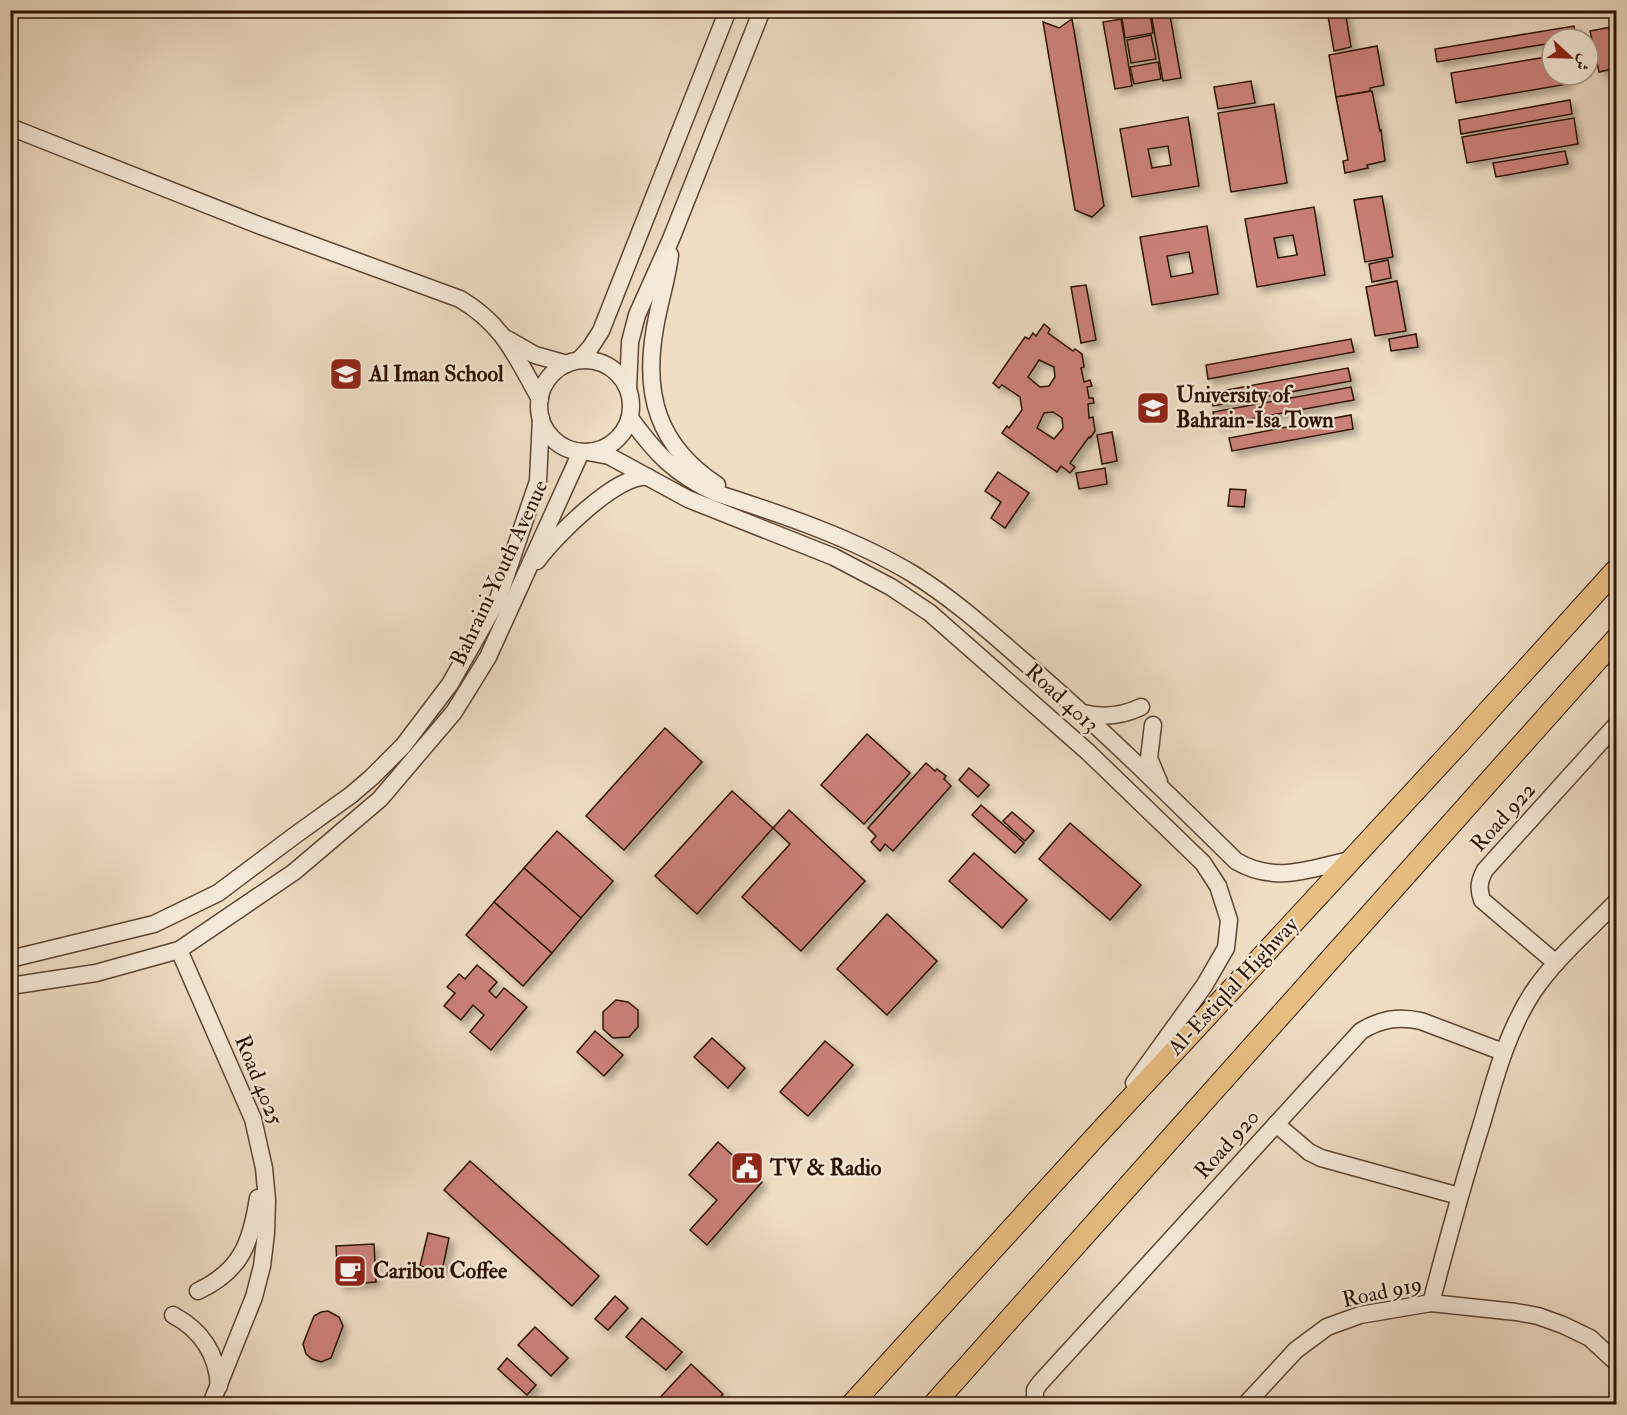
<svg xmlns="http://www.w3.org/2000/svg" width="1627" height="1415" font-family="'IM FELL Double Pica',Amiri,serif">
  <defs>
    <filter id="shadow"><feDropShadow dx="5" dy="5" stdDeviation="3" flood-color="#0004"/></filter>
  </defs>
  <rect width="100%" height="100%" fill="#efddc4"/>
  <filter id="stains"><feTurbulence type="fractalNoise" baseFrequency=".00333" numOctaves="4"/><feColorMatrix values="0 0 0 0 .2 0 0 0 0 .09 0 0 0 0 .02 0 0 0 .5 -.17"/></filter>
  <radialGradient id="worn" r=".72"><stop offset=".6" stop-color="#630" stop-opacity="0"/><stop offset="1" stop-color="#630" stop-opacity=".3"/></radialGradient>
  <g fill="#cb8179" stroke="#2c1201" stroke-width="1.5" fill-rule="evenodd" filter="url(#shadow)">
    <path d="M1169 10 1181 78 1163 81 1151 13Z"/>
    <path d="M1327 10H1345L1351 47 1334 51Z"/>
    <path d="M1150 14 1153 33 1125 38 1122 18Z"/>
    <path d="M1072 19 1104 206 1092 217 1075 210 1043 22 1059 28Z"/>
    <path d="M1121 19 1132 86 1115 89 1103 22Z"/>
    <path d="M1574 26 1576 39H1552V43L1437 62 1435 49Z"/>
    <path d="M1616 26V68L1599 72 1590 31Z"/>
    <path d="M1151 35 1156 59 1131 63 1127 40Z"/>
    <path d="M1377 46 1384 85 1370 88V91L1336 97 1329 55Z"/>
    <path d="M1552 56V75H1566L1568 84 1456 103 1451 73Z"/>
    <path d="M1158 62 1161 79 1134 84 1130 67Z"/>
    <path d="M1251 81 1255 103 1218 109 1214 87Z"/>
    <path d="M1372 91 1380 131 1381 130 1385 161 1367 165 1368 168 1345 173 1343 161 1348 160 1336 97Z"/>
    <path d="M1570 100 1572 114 1461 134 1459 120Z"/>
    <path d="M1274 104 1287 183 1231 192 1218 113Z"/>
    <path d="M1188 117 1199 186 1132 197 1120 129ZM1168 146 1171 165 1152 168 1148 149Z"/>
    <path d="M1574 118 1578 144 1467 163 1462 137Z"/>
    <path d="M1565 151 1568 164 1496 177 1493 163Z"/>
    <path d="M1382 196 1393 257 1365 262 1354 200Z"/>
    <path d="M1314 207 1325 275 1257 287 1245 219ZM1293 235 1297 255 1278 258 1274 238Z"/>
    <path d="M1207 226 1218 294 1152 305 1140 237ZM1189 252 1193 273 1171 277 1167 256Z"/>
    <path d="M1388 260 1391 278 1372 282 1369 264Z"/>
    <path d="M1397 281 1406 331 1375 336 1366 287Z"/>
    <path d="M1086 285 1096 340 1081 343 1071 287Z"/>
    <path d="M1044 324 1050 329 1048 333 1073 351 1075 349 1082 354 1084 367 1081 368 1084 382 1090 380 1092 386 1087 387 1089 398H1093L1094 403 1088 404 1089 418 1093 417 1095 431 1090 438 1089 437 1070 463 1075 467 1070 473 1061 466 1057 472 1002 433 1007 426 1009 428 1022 410 1020 397 1002 385 999 388 993 383 1025 337 1029 339 1033 333 1036 336ZM1039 360 1054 367 1055 377 1049 386 1040 387 1028 377ZM1053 412 1062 418 1063 428 1054 439 1037 428 1044 413Z"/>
    <path d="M1416 334 1418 347 1391 351 1389 339Z"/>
    <path d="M1351 339 1354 352 1208 379 1206 365Z"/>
    <path d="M1348 368 1351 381 1213 406 1210 393Z"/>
    <path d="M1351 387 1354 400 1216 425 1213 412Z"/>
    <path d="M1351 415 1353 429 1232 451 1229 438Z"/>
    <path d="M1112 432 1117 461 1102 464 1097 435Z"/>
    <path d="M1105 468 1107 484 1079 489 1076 473Z"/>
    <path d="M998 472 1029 493 1005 528 991 518 1001 502 985 491Z"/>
    <path d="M1230 489 1246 490 1244 507 1228 506Z"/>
    <path d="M665 728 702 762 624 850 586 816Z"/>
    <path d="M867 734 910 773 864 824 821 785Z"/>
    <path d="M926 763 935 771 937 769 946 776 944 779 951 786 893 851 885 844 880 851 871 842 876 836 868 828Z"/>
    <path d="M969 768 989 785 978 797 959 780Z"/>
    <path d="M732 791 773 828 697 914 655 876Z"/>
    <path d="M981 805 1024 843 1015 853 972 815Z"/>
    <path d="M789 810 865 881 801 951 742 897 790 844 773 828Z"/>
    <path d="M1012 812 1034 831 1025 841 1003 821Z"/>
    <path d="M1070 823 1141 885 1110 920 1039 859Z"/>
    <path d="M557 831 613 881 581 918 524 868Z"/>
    <path d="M974 853 1027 900 1002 928 949 881Z"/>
    <path d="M524 868 581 918 552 953 494 902Z"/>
    <path d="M494 902 552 953 523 986 466 935Z"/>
    <path d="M887 914 937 961 887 1015 837 969Z"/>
    <path d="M477 965 497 982 489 991 496 998 504 988 527 1007 491 1050 470 1032 484 1015 473 1005 461 1020 444 1006 455 993 447 987 459 974 465 979Z"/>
    <path d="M616 1000 628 1002 638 1010V1027L629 1037 613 1038 603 1029V1012Z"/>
    <path d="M595 1031 623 1055 604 1076 577 1052Z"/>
    <path d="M712 1038 745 1068 728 1088 694 1057Z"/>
    <path d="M825 1041 853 1065 808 1116 780 1092Z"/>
    <path d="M718 1142 762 1182 707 1245 690 1230 717 1200 689 1175Z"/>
    <path d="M470 1161 599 1276 572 1306 444 1190Z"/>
    <path d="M428 1233 449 1238 442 1271 420 1266Z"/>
    <path d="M374 1244 376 1282 338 1285 336 1246Z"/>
    <path d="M615 1296 628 1308 608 1330 595 1319Z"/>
    <path d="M328 1311 339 1317 343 1326 331 1358 321 1362 312 1359 306 1354 303 1344 314 1316 321 1312Z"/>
    <path d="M642 1318 682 1352 666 1370 626 1337Z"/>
    <path d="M535 1327 568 1358 551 1376 518 1345Z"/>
    <path d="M507 1358 536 1385 527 1395 498 1369Z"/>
    <path d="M691 1364 723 1394 714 1404H654Z"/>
  </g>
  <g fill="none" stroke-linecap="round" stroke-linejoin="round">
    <g stroke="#5d4532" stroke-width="19">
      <g id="minor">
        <path d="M10 127 261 226 460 299C504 325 516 357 540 399"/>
        <path d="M670 255C667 280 659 303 655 328 643 395 658 446 717 485"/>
        <path d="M507 339 535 355 567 364"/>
        <path d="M579 360 590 348 601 331 728 10"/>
        <circle cx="585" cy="406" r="46"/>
        <path d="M628 389 630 342 637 315 671 239 762 10"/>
        <path d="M630 418C655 453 676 475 716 493 781 514 855 539 913 574 955 600 991 633 1028 665 1100 727 1168 794 1236 861 1275 884 1309 869 1350 860"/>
        <path d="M588 452 609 456 688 499 834 557 891 587 930 613 1088 752 1203 863 1218 886 1229 920 1226 948 1204 986 1134 1083"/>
        <path d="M537 561C554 537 618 473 648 477"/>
        <path d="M1083 713C1103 718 1122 716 1141 707"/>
        <path d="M1153 725 1149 758 1159 782"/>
        <path d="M179 950 253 1119 264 1168 267 1200 266 1233 262 1266 254 1297 211 1404"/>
        <path d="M10 959 154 924 218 893 294 836 351 795 372 777 403 746 450 684 498 599 538 481 541 418"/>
        <path d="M1556 963 1482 900C1478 888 1479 881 1485 870L1616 725"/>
        <path d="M10 986 96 973 179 950 294 872 380 799 454 712 488 657 581 452"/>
        <path d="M1276 1124 1309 1152 1321 1158 1459 1196"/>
        <path d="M198 1291C241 1271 251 1243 258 1198"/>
        <path d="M1431 1303C1447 1242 1463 1182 1482 1123 1495 1078 1507 1032 1533 992 1556 958 1588 931 1616 902"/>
        <path d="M173 1315C201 1330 217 1354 219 1386"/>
        <path d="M1035 1404V1390L1040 1383 1361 1031C1381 1019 1398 1016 1421 1021L1503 1052"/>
        <path d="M1246 1404 1296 1350 1327 1327 1360 1315 1431 1303 1516 1312 1538 1316 1563 1325 1590 1338 1616 1362"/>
      </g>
    </g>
    <g stroke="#2c1201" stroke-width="23">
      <g id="major">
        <path d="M852 1404 1097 1135 1463 739 1616 570"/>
        <path d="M934 1404 1616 639"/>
      </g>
    </g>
    <use href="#minor" stroke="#f5e9d9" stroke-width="16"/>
    <use href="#major" stroke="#e8be82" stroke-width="21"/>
  </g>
  <defs>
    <g id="school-square" transform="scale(1.725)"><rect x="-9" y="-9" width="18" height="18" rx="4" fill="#8f2418" stroke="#f5e9d9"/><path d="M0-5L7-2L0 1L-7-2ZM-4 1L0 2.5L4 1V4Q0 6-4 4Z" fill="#fff"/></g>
    <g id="civic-square" transform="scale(1.725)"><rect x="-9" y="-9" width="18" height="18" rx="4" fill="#8f2418" stroke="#f5e9d9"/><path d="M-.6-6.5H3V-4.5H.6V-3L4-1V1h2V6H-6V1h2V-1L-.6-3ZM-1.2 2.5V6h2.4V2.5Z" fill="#fff"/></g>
    <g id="cafe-square" transform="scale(1.725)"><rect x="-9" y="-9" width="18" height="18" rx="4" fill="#8f2418" stroke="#f5e9d9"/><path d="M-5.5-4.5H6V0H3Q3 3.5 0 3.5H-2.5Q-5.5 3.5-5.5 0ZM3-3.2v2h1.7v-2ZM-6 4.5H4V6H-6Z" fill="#fff"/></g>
  </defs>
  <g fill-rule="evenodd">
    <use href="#school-square" x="346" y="374"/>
    <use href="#school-square" x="1153" y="408"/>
    <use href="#civic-square" x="747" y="1168"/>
    <use href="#cafe-square" x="350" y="1271"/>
  </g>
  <g text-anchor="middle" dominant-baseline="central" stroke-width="4.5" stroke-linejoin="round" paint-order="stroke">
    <g font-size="22" font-weight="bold" fill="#2c1201" stroke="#f5e9d9" text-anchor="start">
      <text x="369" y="374">Al Iman School</text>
      <text x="1176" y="395">University of<tspan x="1176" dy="25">Bahrain-Isa Town</tspan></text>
      <text x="770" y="1168">TV &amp; Radio</text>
      <text x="373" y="1271">Caribou Coffee</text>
    </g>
    <g font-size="22" fill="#2c1201" stroke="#f5e9d9">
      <text transform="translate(499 573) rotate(-65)">Bahraini Youth Avenue</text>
      <text transform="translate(1062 698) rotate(42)">Road 4013</text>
      <text transform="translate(1503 817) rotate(-48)">Road 922</text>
      <text transform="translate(1233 986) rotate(-47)">Al-Estiqlal Highway</text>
      <text transform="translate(259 1080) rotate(68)">Road 4025</text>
      <text transform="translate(1227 1144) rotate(-48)">Road 920</text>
      <text transform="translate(1382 1292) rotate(-12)">Road 919</text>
    </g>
  </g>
  <rect width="1627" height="1415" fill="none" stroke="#efddc4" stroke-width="36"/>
  <rect x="12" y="12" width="1603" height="1391" fill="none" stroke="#2c1201" stroke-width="3"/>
  <rect x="18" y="18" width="1591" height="1379" fill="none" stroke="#2c1201" stroke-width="1.5"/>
  <g transform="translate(1570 57) rotate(112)"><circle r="28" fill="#f5e9d9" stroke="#a59383" stroke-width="1.5"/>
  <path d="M0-4.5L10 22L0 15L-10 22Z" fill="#8f2418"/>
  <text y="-9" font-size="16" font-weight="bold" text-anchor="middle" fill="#2c1201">ش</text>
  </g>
  <rect width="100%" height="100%" filter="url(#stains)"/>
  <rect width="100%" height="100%" fill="url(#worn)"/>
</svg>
